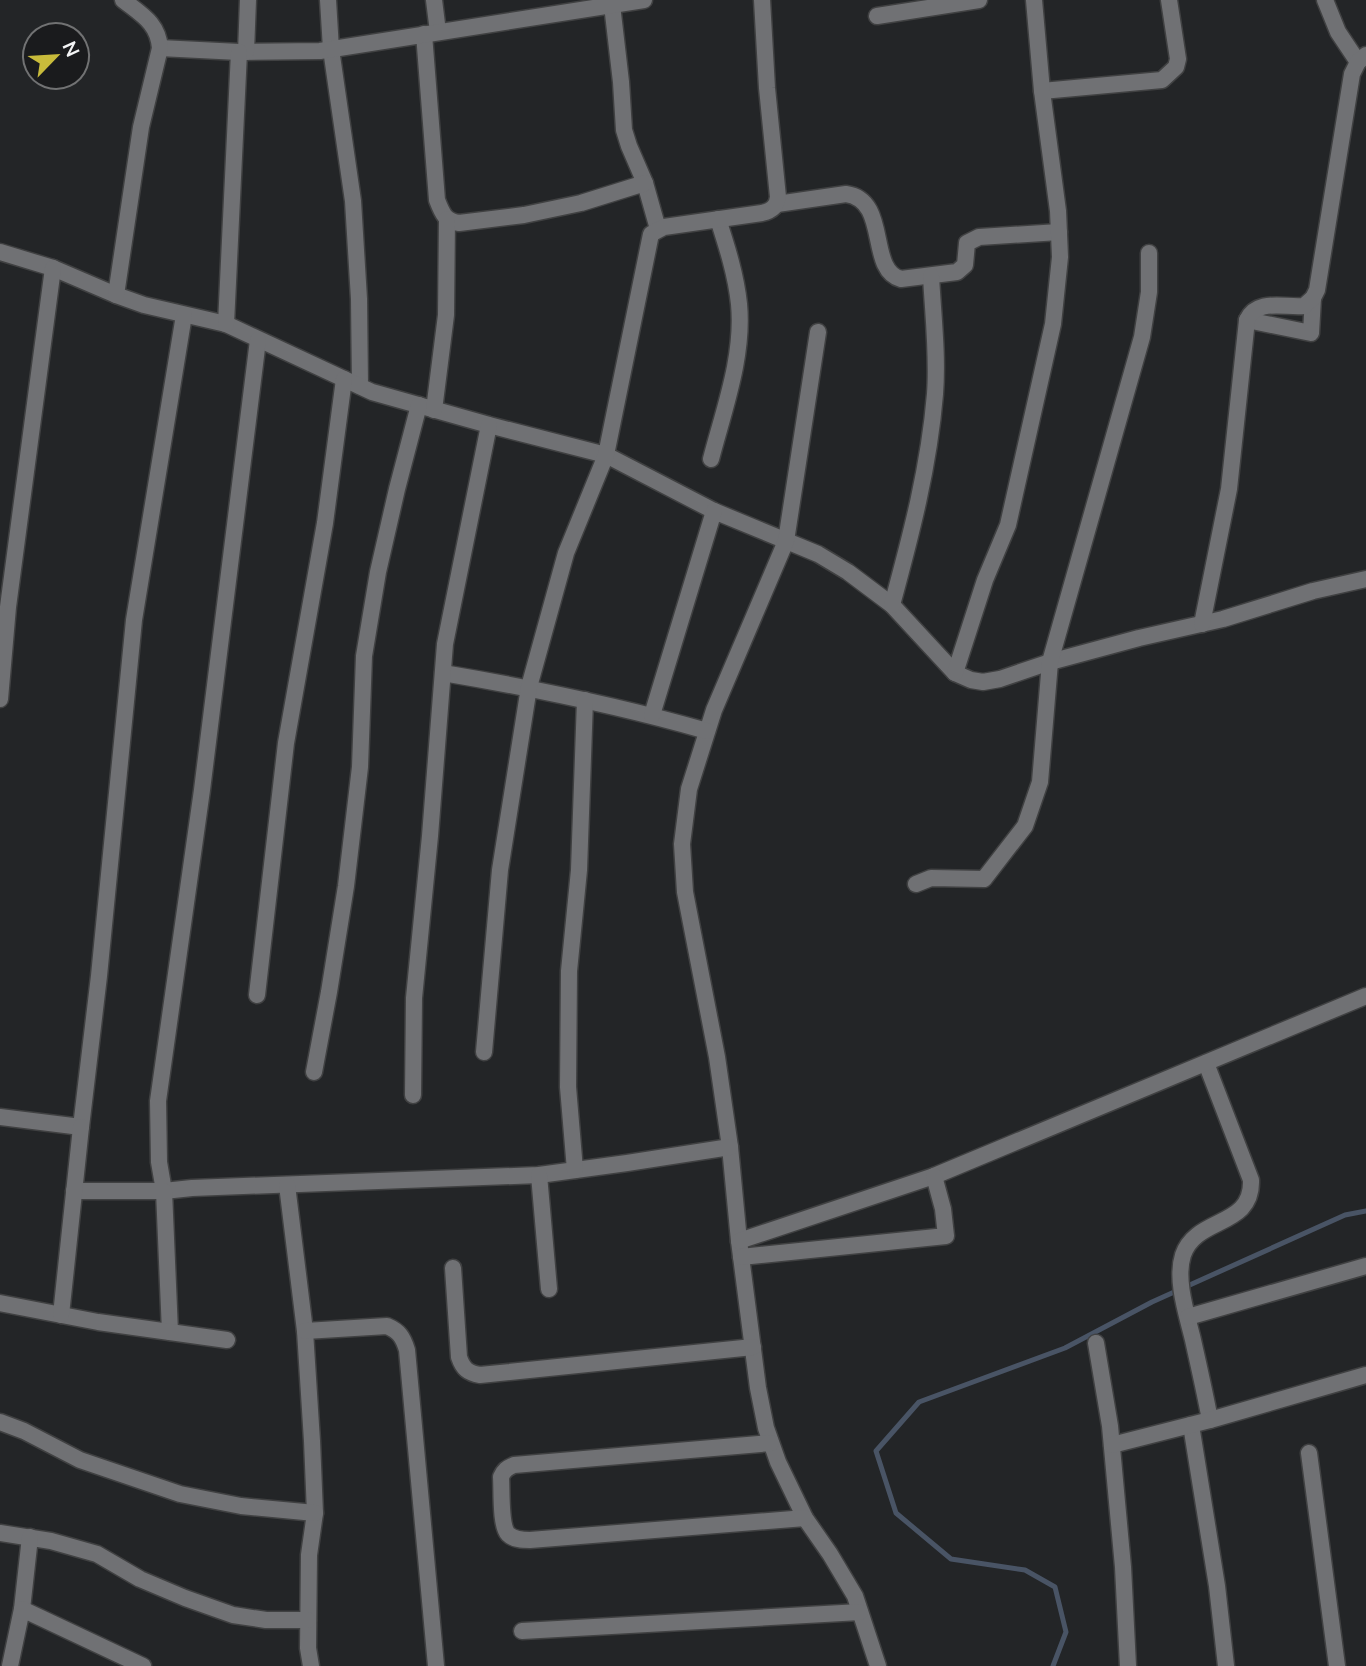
<svg xmlns="http://www.w3.org/2000/svg" width="1366" height="1666" font-family="Mulish,sans-serif">
  <rect width="100%" height="100%" fill="#232527"/>
  <g fill="none" stroke-linecap="round" stroke-linejoin="round">
    <path stroke="#495465" stroke-width="5" d="M1053 1666 1066 1632 1055 1587 1025 1570 951 1559 896 1513 876 1451 919 1402 1065 1348 1152 1302 1345 1215 1366 1211"/>
    <g stroke="#404142" stroke-width="19">
      <g id="street">
        <path d="M328 0 331 49 353 201 359 299 360 386"/>
        <path d="M434 0 438 32"/>
        <path d="M1325 0 1338 32 1358 62"/>
        <path d="M612 5 621 82 624 130 629 146 645 183 658 229"/>
        <path d="M877 16 979 0"/>
        <path d="M424 34 437 200C442 213 445 221 459 223L524 215 581 203 645 183"/>
        <path d="M160 48 239 52 320 51 644 0"/>
        <path d="M246 52 248 0"/>
        <path d="M1042 91 1162 80 1176 67 1178 59 1169 0"/>
        <path d="M777 204 846 194C890 200 867 270 901 279L957 272 965 265 967 243 979 237 1059 232"/>
        <path d="M0 252 53 268 116 295 144 305 226 324 372 392 489 425 606 455 714 511 818 554 848 572 892 605 955 673 971 680 983 682 1000 679 1050 662 1139 638 1223 619 1313 591 1366 579"/>
        <path d="M116 295 141 127 160 48C158 23 142 15 123 0"/>
        <path d="M1247 320 1311 333 1313 298"/>
        <path d="M226 324 239 52"/>
        <path d="M818 332 786 541 714 710 689 789 682 844 685 892 717 1057 730 1147 739 1241 758 1388 766 1428 778 1462 805 1518 830 1554 855 1596 878 1666"/>
        <path d="M258 340 202 790 158 1101 159 1162 164 1191 192 1188 539 1175 627 1163 730 1147"/>
        <path d="M434 410 446 315 447 219"/>
        <path d="M711 459C724 409 744 356 739 304 736 275 727 247 718 219"/>
        <path d="M892 605C911 535 929 467 935 394 938 355 933 315 931 276"/>
        <path d="M1202 624 1229 489 1247 320C1257 298 1285 308 1304 306L1313 298 1317 290 1352 74 1358 62 1366 55"/>
        <path d="M443 673C532 688 620 706 707 731"/>
        <path d="M955 673 985 580 1008 525 1053 324 1060 257 1058 211 1042 91 1034 0"/>
        <path d="M0 699 8 607 53 268"/>
        <path d="M652 715 714 511"/>
        <path d="M916 884 931 878 984 879 1025 826 1040 782 1050 662 1142 337 1149 292V253"/>
        <path d="M257 995 286 743 325 523 344 379"/>
        <path d="M484 1052 500 870 529 687 566 553 606 455 651 234 664 227 762 213C771 211 777 207 778 197L767 88 762 0"/>
        <path d="M1206 1063 1251 1180C1253 1228 1196 1216 1183 1255 1175 1280 1187 1315 1193 1340 1199 1367 1205 1393 1210 1420"/>
        <path d="M314 1072 329 992 346 886 360 767 364 656 378 572 397 489 419 405"/>
        <path d="M413 1095 414 998 430 836 445 644 489 425"/>
        <path d="M0 1117 81 1127 99 976 134 620 184 315"/>
        <path d="M575 1170 568 1087 569 971 579 870 585 700"/>
        <path d="M539 1175 549 1289"/>
        <path d="M287 1185 305 1331 312 1441 315 1513 309 1555 308 1648 311 1666"/>
        <path d="M74 1191H164L170 1332"/>
        <path d="M739 1241 934 1176 1366 996"/>
        <path d="M741 1257 946 1236 943 1209 934 1176"/>
        <path d="M453 1268 459 1357C463 1369 468 1373 480 1375L753 1347"/>
        <path d="M0 1303 98 1322 227 1340"/>
        <path d="M61 1315 81 1127"/>
        <path d="M1188 1317 1366 1266"/>
        <path d="M305 1331 387 1326C399 1331 403 1337 407 1350L436 1666"/>
        <path d="M1096 1343 1110 1426 1123 1567 1128 1666"/>
        <path d="M0 1422 24 1431 80 1460 180 1494 241 1506 315 1513"/>
        <path d="M1191 1425 1217 1586 1226 1666"/>
        <path d="M771 1443 514 1465C507 1468 504 1470 501 1477 502 1491 500 1525 508 1534 514 1540 523 1540 530 1540L805 1518"/>
        <path d="M1112 1445 1210 1420 1366 1375"/>
        <path d="M1309 1453 1337 1666"/>
        <path d="M0 1533 51 1541 97 1554 140 1579 185 1598 233 1615 266 1620H308"/>
        <path d="M22 1609 30 1537"/>
        <path d="M522 1631 860 1612"/>
        <path d="M10 1666 22 1609 143 1666"/>
      </g>
    </g>
    <use href="#street" stroke="#707174" stroke-width="16"/>
  </g>
  <g transform="translate(56 56) rotate(65)"><circle r="33" fill="#1a1b1d" stroke="#717273" stroke-width="2"/>
  <path d="M0-5L12 26L0 18L-12 26Z" fill="#c8bb3b"/>
  <text y="-10" font-size="19" font-weight="bold" text-anchor="middle" fill="#f3f4f5">N</text>
  </g>
</svg>
